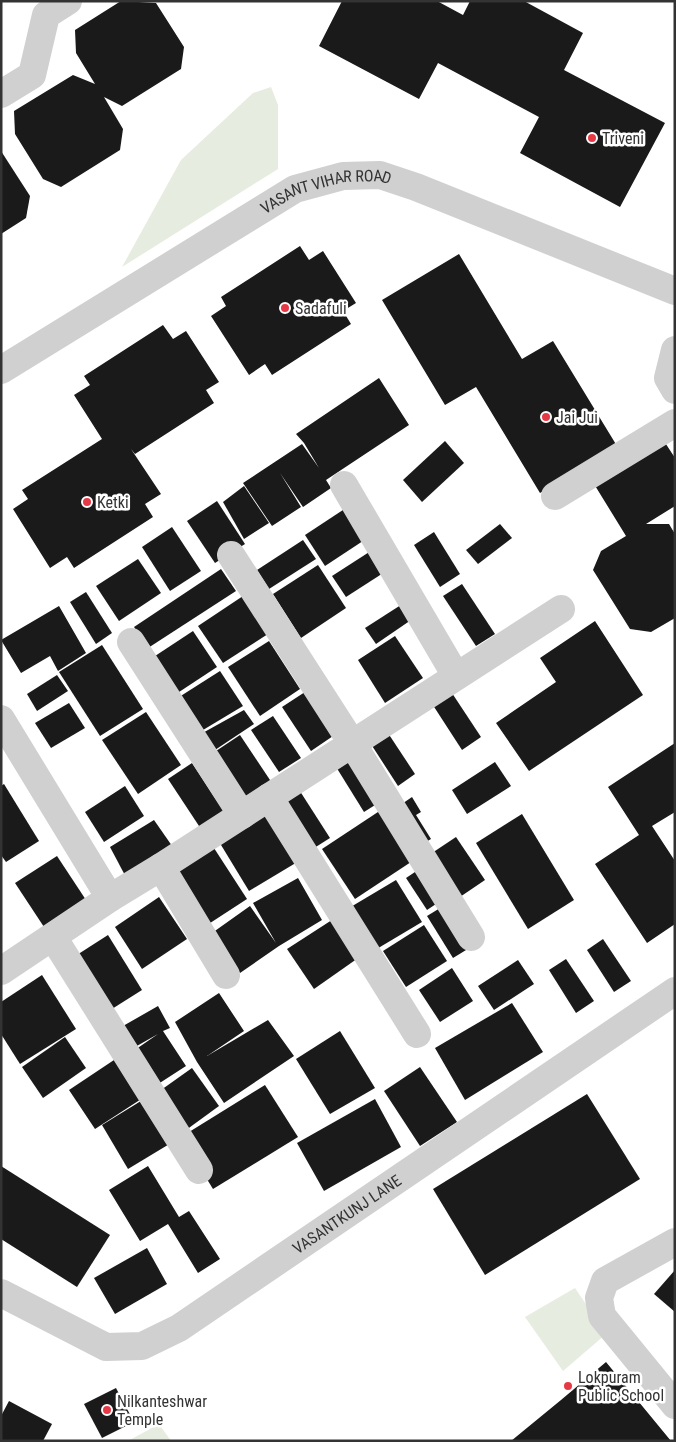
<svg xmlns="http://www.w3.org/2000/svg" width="676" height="1442" font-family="'Roboto Condensed',sans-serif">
  <rect width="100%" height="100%" fill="#fff"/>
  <g fill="#e6ecdf">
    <path d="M271 87 278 105V169L122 267 181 160 253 93Z"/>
    <path d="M575 1288 606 1334 563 1371 525 1317Z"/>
    <path d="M159 1424 171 1441H128Z"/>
  </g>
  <g fill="#1a1a1a">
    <path d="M121 1 156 3 184 47 181 69 122 106 104 97 123 129 120 150 61 187 43 179 15 134 14 111 73 75 95 84 76 53 75 30Z"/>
    <path d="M342 1H437L463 15 470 1H524L583 33 564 70 665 123 620 207 520 153 539 117 438 63 419 99 319 46Z"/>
    <path d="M1 151 30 196 26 218 1 234Z"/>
    <path d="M300 246 309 260 323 251 356 303 343 311 351 324 272 375 265 364 249 375 211 316 226 306 221 297Z"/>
    <path d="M459 254 522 359 553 341 617 446 540 493 476 387 445 405 382 300Z"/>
    <path d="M163 325 173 339 186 331 219 382 206 390 214 403 135 454 131 449 161 494 145 504 153 517 74 568 67 557 50 568 13 509 28 499 22 490 102 439 74 395 90 385 84 376Z"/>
    <path d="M379 378 409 425 326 480 331 488 303 507 280 473 301 507 272 526 243 483 302 444 319 468 304 443 296 434Z"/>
    <path d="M445 441 464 463 422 502 403 480Z"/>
    <path d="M664 441 675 458V506L646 524H669L675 534V618L651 632 630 629 593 570 601 551 626 536 594 484Z"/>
    <path d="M244 486 269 523 244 539 223 502Z"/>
    <path d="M217 501 245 544 215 563 187 521Z"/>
    <path d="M349 506 369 537 325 566 305 535Z"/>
    <path d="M500 524 512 538 478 564 466 550Z"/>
    <path d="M172 527 201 571 170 591 142 547Z"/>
    <path d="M434 532 460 574 440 587 414 545Z"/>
    <path d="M303 540 316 559 269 589 257 570Z"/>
    <path d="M377 547 391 568 346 597 332 576Z"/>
    <path d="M138 559 161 593 119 621 96 586Z"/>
    <path d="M318 565 346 608 301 638 273 594Z"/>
    <path d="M221 569 236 591 148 648 134 627Z"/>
    <path d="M462 584 495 634 476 646 443 596Z"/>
    <path d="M86 592 112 633 96 644 70 602Z"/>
    <path d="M243 596 268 634 223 663 198 626Z"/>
    <path d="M404 603 414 618 376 644 365 628Z"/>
    <path d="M59 606 86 653 58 671 50 656 21 673 1 640Z"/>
    <path d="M595 621 643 695 529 771 496 723 556 682 540 658Z"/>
    <path d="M193 631 217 667 173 696 149 660Z"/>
    <path d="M395 636 423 678 385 703 358 660Z"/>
    <path d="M269 641 300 689 260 716 228 667Z"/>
    <path d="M102 645 143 709 100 736 59 672Z"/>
    <path d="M220 671 243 706 198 733 176 699Z"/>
    <path d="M57 675 68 691 37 711 27 694Z"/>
    <path d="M446 684 481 737 462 750 427 696Z"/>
    <path d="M308 690 336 734 311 751 282 707Z"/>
    <path d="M69 703 85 728 51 748 35 723Z"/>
    <path d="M244 710 254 724 209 754 199 735Z"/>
    <path d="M146 712 181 765 138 794 102 740Z"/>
    <path d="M273 716 301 758 279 772 251 730Z"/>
    <path d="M384 727 415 774 398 786 367 738Z"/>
    <path d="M240 735 272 783 238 805 207 757Z"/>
    <path d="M675 743V812L652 826 675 861V924L647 943 595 864 639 835 608 787Z"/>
    <path d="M352 750 383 800 364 812 333 762Z"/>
    <path d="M495 762 511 786 467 814 452 790Z"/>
    <path d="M192 763 225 813 201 829 168 779Z"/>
    <path d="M4 784 39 841 6 862 1 855V786Z"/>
    <path d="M296 785 330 838 311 850 277 797Z"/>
    <path d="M125 786 144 816 104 842 85 812Z"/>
    <path d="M412 797 421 812 416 815 431 839 419 846 396 808Z"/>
    <path d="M268 810 299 861 249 891 218 840Z"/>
    <path d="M381 810 414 860 355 899 322 849Z"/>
    <path d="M522 814 574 900 528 929 476 843Z"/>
    <path d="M154 820 177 853 128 881 110 847Z"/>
    <path d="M456 837 485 880 457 899 429 855Z"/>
    <path d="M212 845 247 899 204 927 169 873Z"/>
    <path d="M57 856 86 900 44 927 15 883Z"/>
    <path d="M421 868 442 900 427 910 406 878Z"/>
    <path d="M298 878 322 920 279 946 240 973 212 933 250 906 276 943 253 903Z"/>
    <path d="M396 880 422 922 375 950 349 908Z"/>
    <path d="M159 897 187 939 142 969 115 927Z"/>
    <path d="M445 905 471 947 453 958 427 916Z"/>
    <path d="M335 918 361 956 314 989 287 949Z"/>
    <path d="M424 925 447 961 406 987 383 951Z"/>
    <path d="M108 935 142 990 104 1014 69 960Z"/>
    <path d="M603 939 631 981 614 992 587 950Z"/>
    <path d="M566 959 594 1001 576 1013 549 970Z"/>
    <path d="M518 960 534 984 494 1010 478 986Z"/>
    <path d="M452 968 473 1001 440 1022 419 990Z"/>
    <path d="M42 975 76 1029 20 1064 1 1034V1002Z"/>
    <path d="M219 993 244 1031 207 1056 268 1020 294 1056 224 1103 197 1062 175 1022Z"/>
    <path d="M512 1003 543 1052 465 1100 435 1048Z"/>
    <path d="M158 1006 170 1028 163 1031 186 1066 152 1088 129 1054 158 1034 128 1051 116 1030Z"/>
    <path d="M340 1031 375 1088 330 1114 296 1059Z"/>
    <path d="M65 1037 86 1068 43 1098 22 1067Z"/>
    <path d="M123 1054 149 1094 95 1129 69 1090Z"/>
    <path d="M420 1067 457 1122 420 1146 384 1091Z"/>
    <path d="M192 1068 219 1106 182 1133 154 1095Z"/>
    <path d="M265 1085 298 1137 213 1189 181 1137Z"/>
    <path d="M587 1094 640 1179 485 1275 433 1189Z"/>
    <path d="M149 1096 176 1140 128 1169 102 1125Z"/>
    <path d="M375 1099 401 1147 324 1191 297 1143Z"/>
    <path d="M1 1166 110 1235 77 1287 1 1239Z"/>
    <path d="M148 1166 179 1217 189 1211 220 1259 198 1273 168 1224 140 1241 109 1190Z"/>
    <path d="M147 1248 167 1284 115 1314 94 1278Z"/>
    <path d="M675 1270V1312L654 1294Z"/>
    <path d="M606 1362 671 1441H511L561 1400Z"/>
    <path d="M116 1388 134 1422 102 1438 84 1404Z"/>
    <path d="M9 1401 52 1424 43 1441H1V1416Z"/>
  </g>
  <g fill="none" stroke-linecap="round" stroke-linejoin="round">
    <g stroke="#d0d0d0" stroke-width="28">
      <path d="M1 94 32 75 46 15 68 1"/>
      <path d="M675 350 668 378 675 390"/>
      <path id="s1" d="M1 370 295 189 343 176 380 175 416 187 675 291"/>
      <path d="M344 485 456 676"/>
      <path d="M555 496 675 423"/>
      <path d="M231 555 352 743 471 937"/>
      <path d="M131 642 242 815"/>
      <path d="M1 719 110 898"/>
      <path d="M269 797 417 1034"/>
      <path d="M161 867 226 975"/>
      <path d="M53 937 199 1170"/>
      <path d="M1 971 110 898 161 867 561 609"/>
      <path d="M675 1242 605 1281 599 1298 602 1316 675 1405"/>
      <path id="s2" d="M1 1293 106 1347 142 1346 179 1328 675 991"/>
    </g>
  </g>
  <g fill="#e63946" stroke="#fff" stroke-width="2">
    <circle cx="592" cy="138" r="5"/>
    <circle cx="285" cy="308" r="5"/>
    <circle cx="546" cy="417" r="5"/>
    <circle cx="87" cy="502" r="5"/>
    <circle cx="568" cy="1386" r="5"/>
    <circle cx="107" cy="1410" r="5"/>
  </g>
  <g text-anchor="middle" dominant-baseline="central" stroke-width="5" stroke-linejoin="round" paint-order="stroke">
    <g font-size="16" fill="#333" stroke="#fff" text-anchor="start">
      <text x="602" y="138">Triveni</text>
      <text x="295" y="308">Sadafuli</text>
      <text x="556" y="417">Jai Jui</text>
      <text x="97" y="502">Ketki</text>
      <text x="578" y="1377">Lokpuram<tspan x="578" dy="18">Public School</tspan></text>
      <text x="117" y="1401">Nilkanteshwar<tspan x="117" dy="18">Temple</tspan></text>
    </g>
    <g font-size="16" fill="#333" stroke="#fff">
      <text stroke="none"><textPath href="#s1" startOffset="375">VASANT VIHAR ROAD</textPath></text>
      <text stroke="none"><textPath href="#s2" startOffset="398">VASANTKUNJ LANE</textPath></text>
    </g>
  </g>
  <rect width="676" height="1442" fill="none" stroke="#333333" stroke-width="5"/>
</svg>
